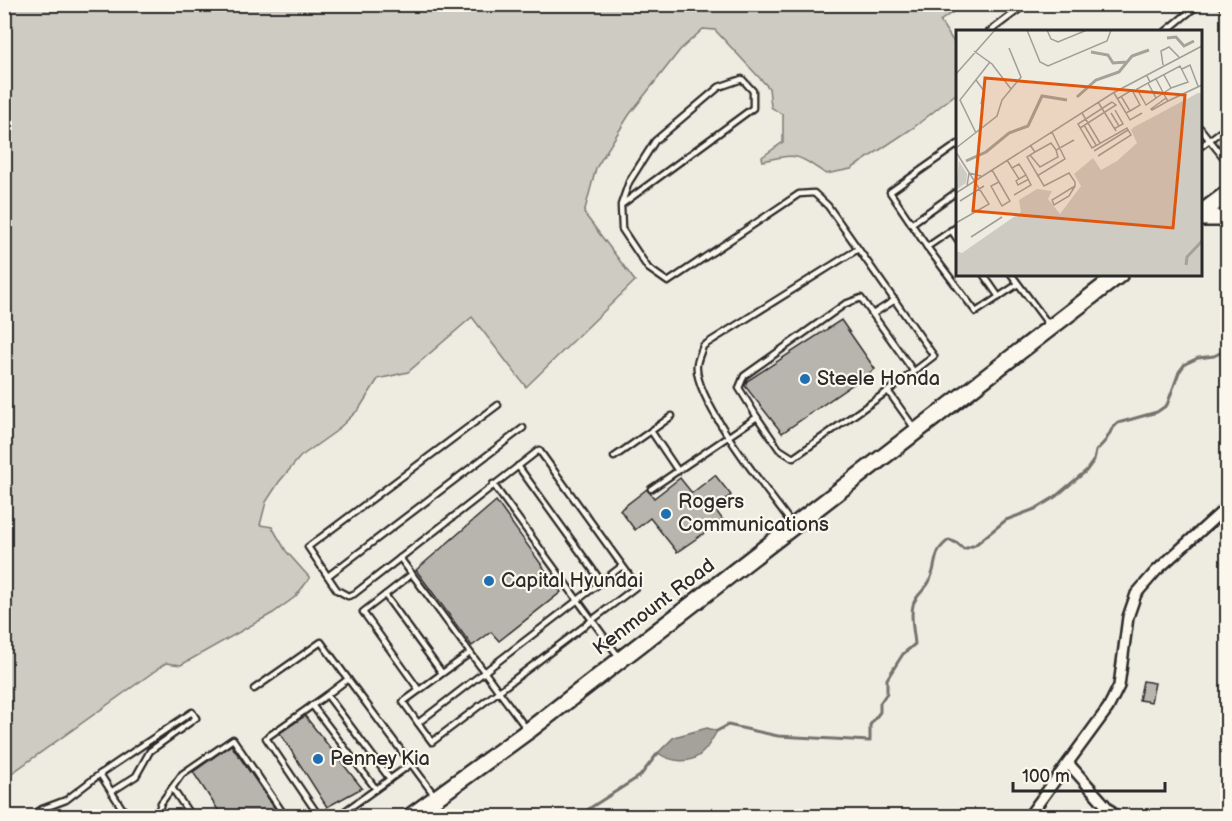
<svg xmlns="http://www.w3.org/2000/svg" width="1232" height="821" font-family="'Balsamiq Sans',sans-serif">
  <rect width="100%" height="100%" fill="#eeebe0"/>
  <filter id="ink" filterUnits="userSpaceOnUse"><feTurbulence type="fractalNoise" baseFrequency=".0167" numOctaves="2"/><feDisplacementMap in="SourceGraphic" scale="12" xChannelSelector="R" yChannelSelector="G"/><feConvolveMatrix kernelMatrix="1 2 1 2 8 2 1 2 1" color-interpolation-filters="sRGB"/></filter>
  <g filter="url(#ink)">
    <path fill="#cecbc2" stroke="#7c7b76" stroke-width="1.5" d="M5 4H963V5L940 21 957 47V93L913 128 851 169 826 174C797 155 798 152 763 161L762 157 783 142V115L771 107 769 88 715 30 703 29 680 50 629 115 596 168 584 213 635 281 526 387 472 317 408 372 378 379 359 409 335 432 300 457 279 482 266 502 260 525 272 527 286 551 310 578 295 597 273 613 181 665 166 663 5 778Z"/>
    <path fill="#a4a29a" stroke="#74726e" stroke-width="1.5" d="M707 728 717 731C713 738 709 746 703 752 691 765 671 762 658 753L674 737Z"/>
    <g fill="none" stroke-linecap="round" stroke-linejoin="round">
      <g stroke="#74726e" stroke-width="3">
        <path d="M717 731 728 725 778 736 870 741V725L880 712V703L887 693V679L903 654 915 644C914 632 910 617 913 605 915 596 925 590 929 582 938 565 931 552 949 540L957 543 964 549 975 545 1006 520 1035 509 1055 497 1086 471 1094 460 1096 451 1106 440 1112 429 1118 423 1157 412 1167 405 1179 372 1185 364 1198 358 1214 356 1228 349"/>
        <path d="M582 816 590 808 640 776 658 753"/>
      </g>
    </g>
    <g fill="#b8b5ae" stroke="#2b2b2b" stroke-width="1.5">
      <path d="M1216 4H1227V20Z"/>
      <path d="M841 320 875 369 782 433 745 386 747 381Z"/>
      <path d="M715 475 731 495 714 508 723 520 677 552 650 518 635 530 620 510 647 489 654 498 680 478 692 493Z"/>
      <path d="M496 501 561 592 499 641 491 632 472 646 416 570Z"/>
      <path d="M1143 681 1155 683 1151 702 1139 700Z"/>
      <path d="M305 716 362 788 327 807 280 733Z"/>
      <path d="M231 745 241 759 280 816H222L193 772Z"/>
    </g>
    <g fill="none" stroke-linecap="round" stroke-linejoin="round">
      <g stroke="#2b2b2b" stroke-width="9">
        <g id="service">
          <path d="M1181 4 1188 13"/>
          <path d="M989 32 1025 5"/>
          <path d="M1165 32 1199 4"/>
          <path d="M1200 128 1228 163"/>
          <path d="M1200 147 1228 126"/>
          <path d="M621 205 629 182 655 141 719 87 742 79 753 91V108L621 205 622 229 648 268 668 282 799 194 814 193 828 206 934 356 888 391 915 429"/>
          <path d="M911 224 958 191"/>
          <path d="M958 226 927 247 976 312 1018 284"/>
          <path d="M951 230 958 240"/>
          <path d="M927 247 890 192 958 144"/>
          <path d="M983 274 999 297"/>
          <path d="M1011 274 1049 325"/>
          <path d="M873 314 895 300"/>
          <path d="M498 405 308 547 337 590 348 596 354 594 539 450 637 586 432 742 418 723 622 566"/>
          <path d="M672 416 651 431 678 471"/>
          <path d="M757 417 779 449 793 458 888 391"/>
          <path d="M614 457 651 431"/>
          <path d="M518 466 601 581"/>
          <path d="M493 484 619 657"/>
          <path d="M651 489 757 417 739 388 744 376 845 304 861 298 914 372"/>
          <path d="M792 524C770 494 692 398 697 364 698 358 701 352 703 346L858 249"/>
          <path d="M400 558 526 728"/>
          <path d="M412 574 385 595 442 673"/>
          <path d="M328 576 523 428"/>
          <path d="M385 595 363 612 419 690"/>
          <path d="M254 689 321 642 348 679"/>
          <path d="M312 705 376 789"/>
          <path d="M418 723 403 702 470 653"/>
          <path d="M390 779 327 695 348 679 435 796"/>
          <path d="M111 792 136 776 150 751 196 718 192 712 100 774 127 816"/>
          <path d="M32 816 42 809 66 800 100 774"/>
          <path d="M152 816 158 813 161 803 172 788"/>
          <path d="M191 816 172 788 182 774 233 739 285 816"/>
          <path d="M319 816 266 738 327 695"/>
          <path d="M338 816 411 764"/>
        </g>
      </g>
      <g stroke="#2b2b2b" stroke-width="14">
        <g id="minor">
          <path d="M1068 763 1115 816"/>
          <path d="M1029 816 1108 708 1119 686 1128 617 1136 594 1156 571 1228 506"/>
        </g>
      </g>
      <g stroke="#2b2b2b" stroke-width="20">
        <g id="primary">
          <path d="M1200 214 1228 193"/>
          <path d="M1200 218H1228"/>
          <path d="M411 816 528 731 1120 274"/>
        </g>
      </g>
      <use href="#service" stroke="#fbf7ec" stroke-width="4.5"/>
      <use href="#minor" stroke="#fbf7ec" stroke-width="9"/>
      <use href="#primary" stroke="#fbf7ec" stroke-width="15"/>
    </g>
  </g>
  <g fill="#1f6fb2" stroke="#fbf7ec" stroke-width="2">
    <circle cx="805" cy="379" r="6"/>
    <circle cx="666" cy="514" r="6"/>
    <circle cx="489" cy="581" r="6"/>
    <circle cx="318" cy="759" r="6"/>
  </g>
  <g text-anchor="middle" dominant-baseline="central" stroke-width="4.5" stroke-linejoin="round" paint-order="stroke">
    <g font-size="20" fill="#2b2b2b" stroke="#fbf7ec" text-anchor="start">
      <text x="817" y="379">Steele Honda</text>
      <text x="678" y="502">Rogers<tspan x="678" dy="23">Communications</tspan></text>
      <text x="501" y="581">Capital Hyundai</text>
      <text x="330" y="759">Penney Kia</text>
    </g>
    <g font-size="20" fill="#2b2b2b" stroke="#fbf7ec">
      <text transform="translate(654 607) rotate(-37)">Kenmount Road</text>
    </g>
  </g>
  <g transform="translate(956 30)">
    <rect width="246" height="246" fill="#eeebe0"/>
    <path d="M242 63H246V246H0V221L6 223 65 182 63 170 81 159 96 161 92 169 104 184 125 156 118 144 137 128 145 140 161 131 181 113 175 100 178 97ZM3 131 11 144 10 153 0 160Z" fill="#cecbc2"/>
    <path fill="none" stroke="#a4a29a" stroke-width="3" d="M211 8 220 7 228 16 238 11M135 22 152 25 157 33 171 32M121 67 140 50 163 42 176 26 193 20M10 131 30 122 53 103 72 96 86 66 111 70M230 235 231 227 246 211"/>
    <path fill="none" stroke="#a09e98" stroke-width="1.5" d="M71 0 84 32 92 36 151 11 155 0M91 0 95 9 102 12 131 0M18 21 36 34 55 59M207 35 205 21 213 17 223 27M226 39 234 35 242 56M0 44 39 0M191 46 194 52 181 59 190 75 200 68 192 53M200 49 210 68M20 50 28 61 25 74M194 52 224 36 232 52 215 58M158 63 170 83 174 81 165 66M200 68 215 58 208 45M210 68 212 71 196 80 195 79ZM161 69 176 60 184 75 174 81M212 71 246 55M142 72 160 101M159 80 167 94 163 96M126 83 144 113M155 83 163 96 158 99M170 83 174 90 186 83M128 95 140 115M124 98 160 75 156 72M20 103 4 70 34 32M74 115 79 122 71 127 88 156 113 143 119 152V156L96 170 98 175 113 166 119 156M0 118 41 86 46 70 65 47 53 18M138 121 172 100M0 122 33 174 0 193M79 122 95 113 100 120M74 125 84 137 102 127 100 120 118 110M142 126 175 105 171 98 136 118 122 94 156 72M51 130 56 138 63 149 70 145 63 134 56 138M36 140 43 152 35 156 46 176 54 171 43 152M81 146 109 129 96 102M63 149 60 151 62 155 73 149M11 156 13 143 25 146M0 163 157 63 246 16M58 165 75 155 70 145M4 171 28 156M15 207 46 187"/>
    <path fill="#df570e" fill-opacity="0.15" stroke="#df570e" stroke-width="3" d="M29 48 229 65 217 198 17 181Z"/>
    <rect width="246" height="246" fill="none" stroke="#2b2b2b" stroke-width="3"/>
  </g>
  <rect width="1232" height="821" fill="none" stroke="#fbf7ec" stroke-width="24"/>
  <rect x="12" y="12" width="1208" height="797" fill="none" stroke="#2b2b2b" stroke-width="2" filter="url(#ink)"/>
  <path d="M1013 782v9h152v-9" fill="none" stroke="#2b2b2b" stroke-width="3"/>
  <text x="1022" y="782" font-size="18" fill="#2b2b2b" stroke="#fbf7ec" stroke-width="4.5" paint-order="stroke">100 m</text>
</svg>
